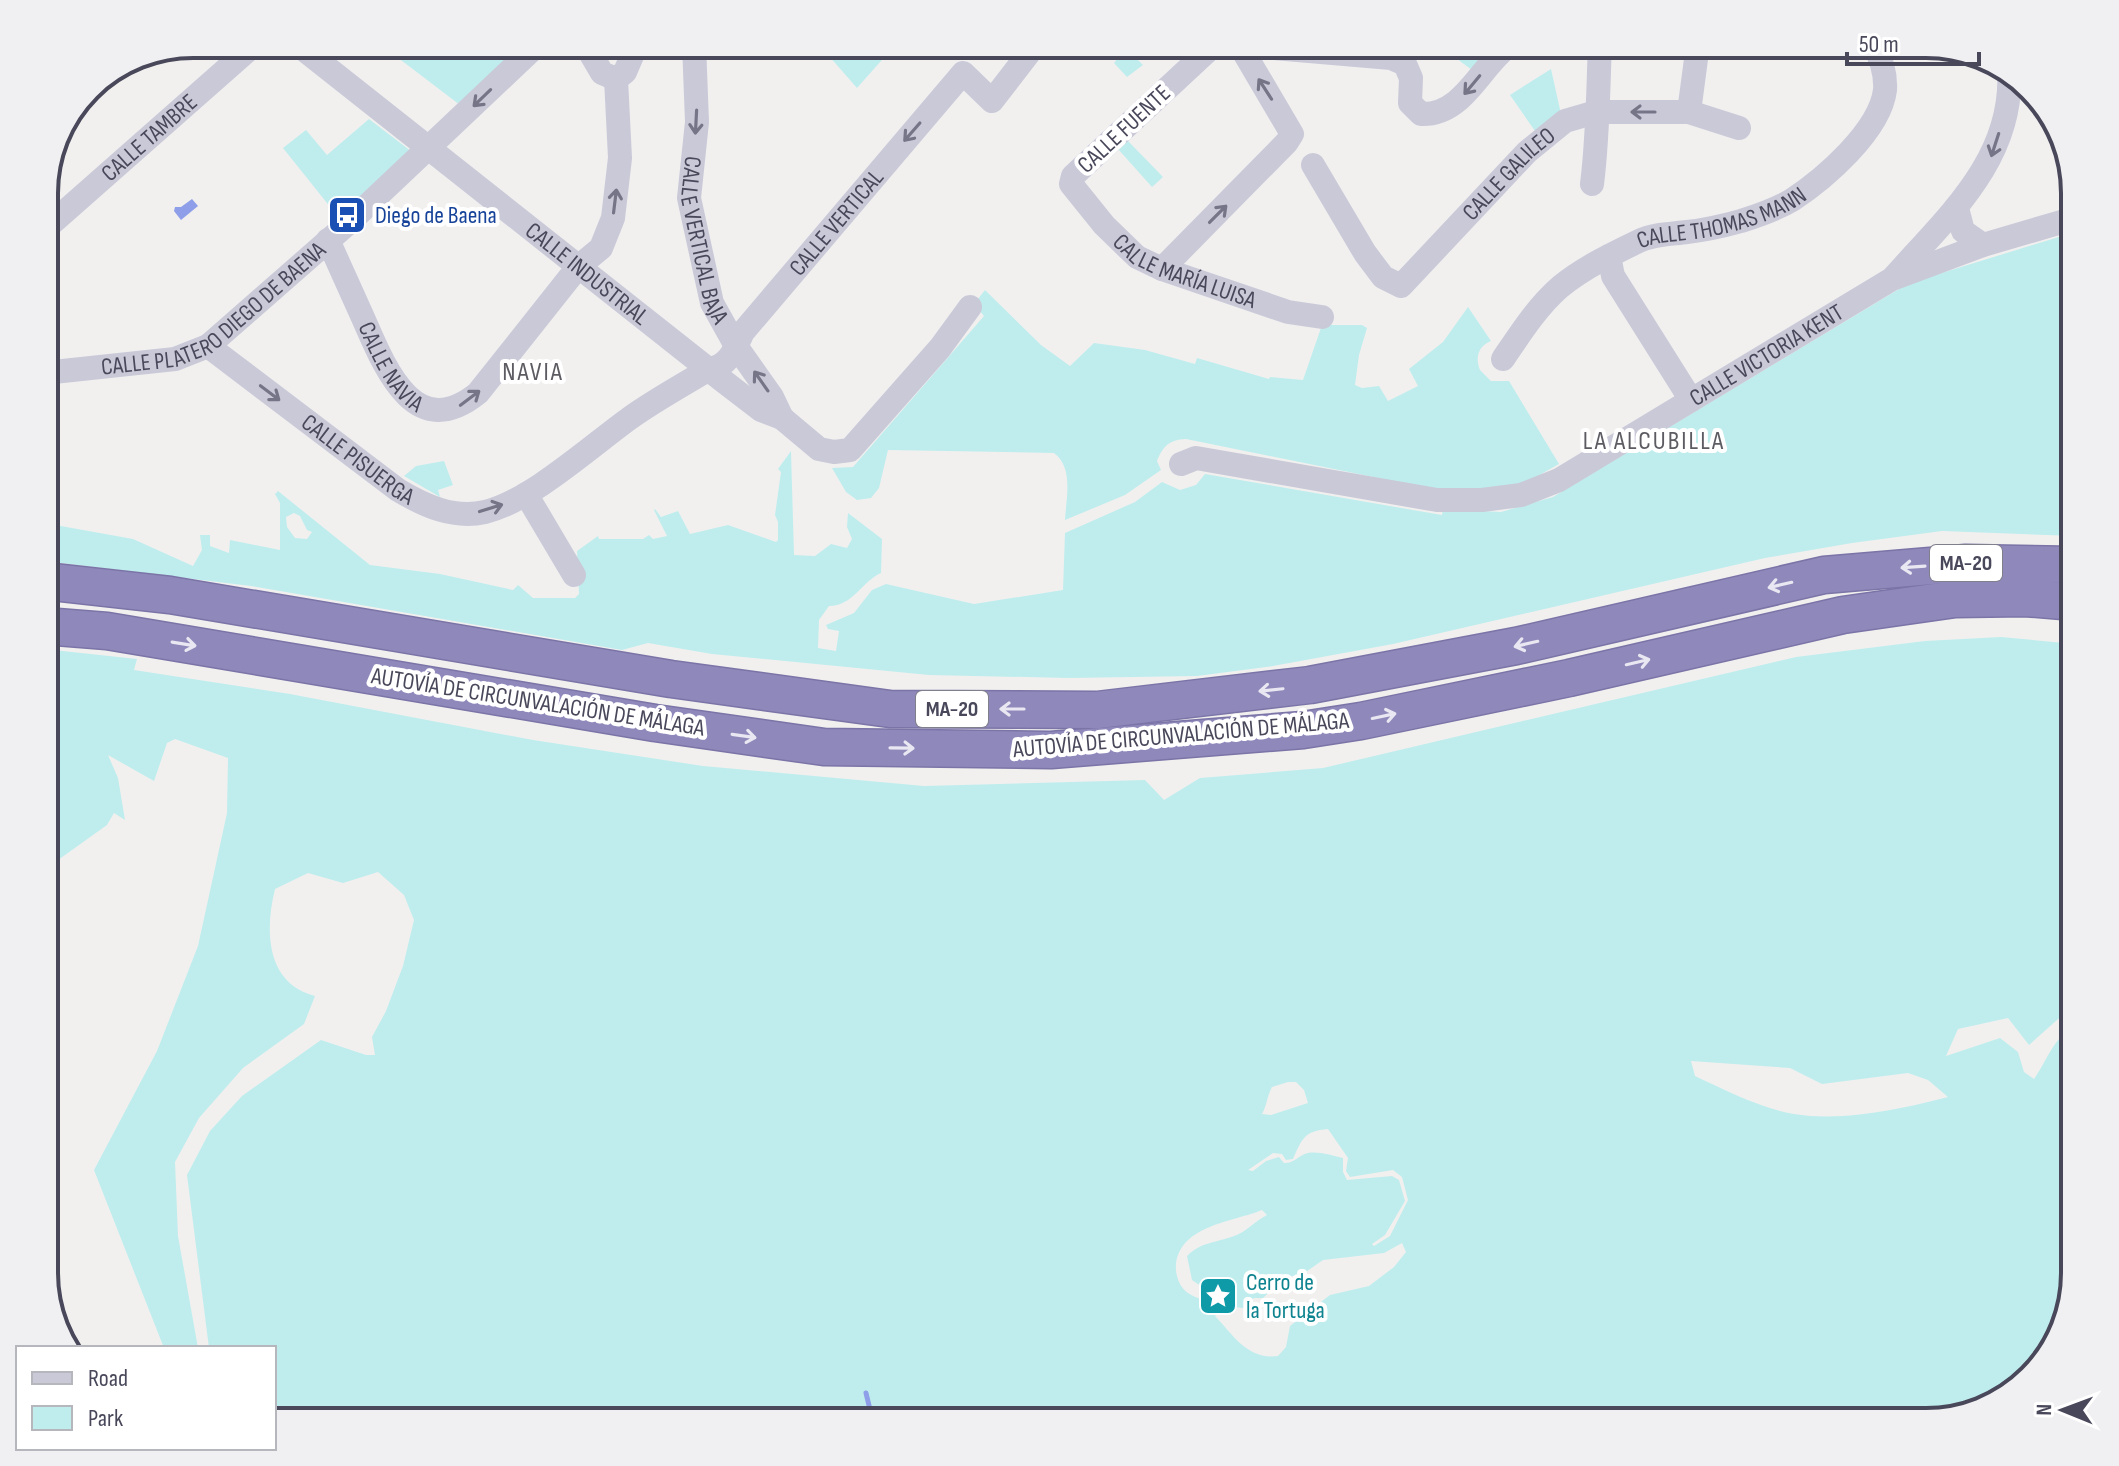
<svg xmlns="http://www.w3.org/2000/svg" width="2119" height="1466" font-family="'Sofia Sans Condensed',sans-serif">
  <rect width="100%" height="100%" fill="#f1f0ef"/>
  <g fill="#bfeded" fill-rule="evenodd">
    <path d="M394 44H523L460 105 393 54 394 51 391 48Z"/>
    <path d="M840 44H896L857 88 829 56Z"/>
    <path d="M1122 44 1143 65 1127 77 1114 63 1118 58 1113 52Z"/>
    <path d="M1437 44H1478L1487 50 1472 70Z"/>
    <path d="M1551 69 1561 114 1535 131 1510 95Z"/>
    <path d="M369 119 412 152 339 218 283 148 306 130 327 155Z"/>
    <path d="M1128 141 1163 177 1152 187 1118 149Z"/>
    <path d="M2075 232V536L1942 531 1852 543 1765 558 1393 644 1273 666 1197 676 1069 678 929 675 712 654 648 643 622 650 251 586 44 561V523L133 539 193 566 202 550 200 535H210V546L229 553 230 540 280 550V503L275 494 278 491 370 565 440 574 513 590 518 585 533 598H575L579 594 577 551 598 536 599 539H643L649 535 653 539 667 536 654 510 655 509 661 517 678 511 690 534 728 525 776 542 778 540V522L775 515 781 472 778 469 791 451 794 555 815 556 831 544 847 548 852 539 847 527 848 513 882 539 881 573C861 582 853 606 829 606L819 620 818 648 836 651 839 631 828 629 826 625 854 613 872 590 886 584 974 604 1063 590 1065 533 1135 502 1162 482 1180 490 1196 485 1205 474 1442 515 1443 509 1501 512 1553 497 1909 283ZM294 513 300 516 307 530 312 532 307 539 295 538 287 527 286 517Z"/>
    <path d="M985 290 1041 345 1070 366 1094 343 1145 350 1195 364 1197 358 1269 379 1270 377 1303 380 1322 325H1362L1367 328 1359 355 1355 385 1362 388 1379 386 1388 401 1418 386 1409 369 1443 342 1468 307 1491 341C1478 346 1475 358 1480 370L1491 381H1509L1559 464 1520 486 1452 493 1186 439C1169 440 1163 446 1157 461L1161 470 1125 495 1065 520C1066 498 1074 468 1054 453L888 450 879 488 871 498 857 500 846 492 832 468 853 467 984 316 974 304Z"/>
    <path d="M444 461 453 485 438 490 440 497 404 476 416 466Z"/>
    <path d="M2001 637 2075 644V1004L2029 1045 2008 1018 1958 1029 1946 1056 2000 1038 2018 1052 2024 1072 2034 1079C2048 1059 2053 1038 2075 1026V1273L2050 1356 2000 1402 1926 1422H274V1348H209L187 1175 210 1131 242 1096 321 1040 366 1055H375L372 1037 386 1011 403 966 414 920 404 895 378 872 343 883 308 873 275 889C265 929 265 983 315 996L304 1024 243 1068 199 1118 175 1162 178 1236 198 1348H164L94 1170 157 1051 198 946 227 813 228 758 175 739 167 743 154 781 108 755 118 778 125 820 114 813 107 825 44 870V649L137 659 134 670 290 694 533 740 703 766 924 786 1145 780 1164 800 1200 778 1323 768 1796 657 1925 641ZM1691 1061 1790 1068 1822 1084 1908 1073 1928 1080 1948 1097C1902 1109 1842 1122 1794 1114 1760 1108 1727 1091 1695 1076ZM1288 1082H1296L1304 1090 1308 1103 1271 1115 1262 1114C1267 1105 1267 1096 1272 1087ZM1328 1129 1348 1158 1346 1171 1350 1177 1393 1170 1402 1177 1408 1200 1390 1236 1374 1246 1372 1244 1385 1235 1405 1201 1399 1180 1392 1176 1347 1180 1343 1172V1158C1334 1156 1318 1151 1308 1153 1298 1155 1296 1163 1284 1163L1279 1157 1266 1161 1253 1171 1248 1170 1273 1153 1282 1154 1286 1160 1293 1159C1302 1139 1304 1131 1328 1129ZM1262 1210 1267 1215C1255 1221 1246 1232 1234 1236 1215 1243 1201 1242 1187 1256L1192 1280 1214 1295 1229 1301 1217 1305C1208 1301 1195 1298 1188 1293 1179 1287 1175 1274 1176 1264 1181 1225 1233 1222 1262 1210ZM1402 1243 1406 1252 1394 1267 1369 1286 1330 1295 1290 1326 1286 1347 1278 1356C1248 1360 1234 1336 1215 1316 1223 1308 1232 1306 1243 1308L1254 1298H1263L1284 1278 1303 1274 1323 1260 1384 1253Z"/>
  </g>
  <path fill="#8e9ee8" d="M192 199 198 206 181 220 174 211 175 207H181Z"/>
  <g fill="none" stroke-linecap="round" stroke-linejoin="round">
    <path stroke="#8e9ee8" stroke-width="5" d="M866 1393 873 1422"/>
    <g stroke="#7b74a7" stroke-width="39">
      <g id="highway">
        <path d="M44 581 170 595 671 679 890 709 1097 710 1310 685 1516 646 1824 575 1966 563 2075 565"/>
        <path d="M44 626 107 631 655 723 824 747 1051 750 1303 730 1361 721 1569 678 1843 615 1955 599 2025 598 2075 602"/>
      </g>
    </g>
    <g stroke="#cac9d8" stroke-width="24">
      <path id="s1" d="M297 44 722 380 761 410 782 418 819 449 834 452 850 450 940 348 970 307"/>
      <path d="M585 44 602 73 616 79"/>
      <path id="s2" d="M694 44 697 122 689 198 712 303 736 346 772 397 782 418"/>
      <path id="s3" d="M1215 44 1073 176 1071 184 1104 225 1137 257 1162 269 1288 312 1322 317"/>
      <path d="M1255 44 1261 47 1391 58 1405 64 1411 78 1410 103 1421 114C1464 116 1481 64 1511 44"/>
      <path d="M616 79 625 72 637 44"/>
      <path d="M1689 112 1698 44"/>
      <path id="s4" d="M1313 165 1365 253 1383 277 1401 286 1527 152 1565 121 1596 112H1689L1739 128"/>
      <path d="M1592 184C1598 137 1598 91 1600 44"/>
      <path d="M1957 208 1963 231 1983 245"/>
      <path id="s5" d="M44 230 255 44"/>
      <path id="s6" d="M328 240C340 267 352 293 364 320 385 368 415 444 478 393L578 267 601 248 613 218 620 158 616 79"/>
      <path d="M1609 256 1613 276 1691 400"/>
      <path d="M1162 269 1287 142 1292 134 1239 44"/>
      <path d="M1894 277C1948 216 2015 158 2009 69"/>
      <path id="s7" d="M208 346 398 490C425 506 453 519 485 512 531 501 591 446 630 418 655 400 683 385 709 369 729 366 735 349 743 332L963 73 992 101 1036 44"/>
      <path id="s8" d="M1503 359C1520 334 1537 307 1560 287 1583 268 1612 254 1639 241 1653 234 1672 234 1687 232 1706 230 1723 226 1741 221 1757 216 1777 209 1792 200 1824 179 1880 131 1885 90 1886 74 1881 58 1873 44"/>
      <path id="s9" d="M44 373 175 359 208 346 353 219 538 44"/>
      <path id="s10" d="M1181 464 1196 458 1437 500H1482L1521 495 1559 480 1892 279 1983 245 2075 218"/>
      <path d="M526 494 574 575"/>
    </g>
    <use href="#highway" stroke="#8f89bb" stroke-width="36"/>
  </g>
  <defs><path id="oneway-shaft" d="M-6 0H5M1.5-3L5.5 0L1.5 3" fill="none" stroke-width="1.6" stroke-linecap="round" stroke-linejoin="round" transform="scale(2)"/></defs>
  <g stroke="#767587">
    <use href="#oneway-shaft" transform="translate(1472 85) rotate(130)"/>
    <use href="#oneway-shaft" transform="translate(1265 89) rotate(-123)"/>
    <use href="#oneway-shaft" transform="translate(482 98) rotate(136)"/>
    <use href="#oneway-shaft" transform="translate(1643 112) rotate(180)"/>
    <use href="#oneway-shaft" transform="translate(696 122) rotate(93)"/>
    <use href="#oneway-shaft" transform="translate(912 132) rotate(131)"/>
    <use href="#oneway-shaft" transform="translate(1995 145) rotate(108)"/>
    <use href="#oneway-shaft" transform="translate(615 201) rotate(-83)"/>
    <use href="#oneway-shaft" transform="translate(1218 214) rotate(-45)"/>
    <use href="#oneway-shaft" transform="translate(761 381) rotate(-125)"/>
    <use href="#oneway-shaft" transform="translate(270 393) rotate(37)"/>
    <use href="#oneway-shaft" transform="translate(470 398) rotate(-37)"/>
    <use href="#oneway-shaft" transform="translate(491 508) rotate(-17)"/>
  </g>
  <g stroke="#e9e7f1">
    <use href="#oneway-shaft" transform="translate(1913 567) rotate(176)"/>
    <use href="#oneway-shaft" transform="translate(1780 585) rotate(167)"/>
    <use href="#oneway-shaft" transform="translate(184 644) rotate(9)"/>
    <use href="#oneway-shaft" transform="translate(1526 644) rotate(167)"/>
    <use href="#oneway-shaft" transform="translate(1638 662) rotate(-13)"/>
    <use href="#oneway-shaft" transform="translate(1271 690) rotate(174)"/>
    <use href="#oneway-shaft" transform="translate(1012 709) rotate(-180)"/>
    <use href="#oneway-shaft" transform="translate(1384 716) rotate(-12)"/>
    <use href="#oneway-shaft" transform="translate(744 736) rotate(8)"/>
    <use href="#oneway-shaft" transform="translate(902 748) rotate(1)"/>
  </g>
  <defs>
    <g id="bus-square" transform="scale(2)"><rect x="-9" y="-9" width="18" height="18" rx="4" fill="#1a4fb4" stroke="#fff"/><path d="M-5-6H5V4H4V6H2V4H-2V6H-4V4H-5ZM-3.5-4V0h7V-4ZM-3.5 1.2v1.5H-2V1.2ZM2 1.2v1.5H3.5V1.2Z" fill="#fff"/></g>
    <g id="sight-square" transform="scale(2)"><rect x="-9" y="-9" width="18" height="18" rx="4" fill="#0f9aa8" stroke="#fff"/><path d="M0-6L1.8-2.2L6-1.7L2.9 1.2L3.7 5.4L0 3.3L-3.7 5.4L-2.9 1.2L-6-1.7L-1.8-2.2Z" fill="#fff"/></g>
  </defs>
  <g fill-rule="evenodd">
    <use href="#bus-square" x="347" y="215"/>
    <use href="#sight-square" x="1218" y="1296"/>
  </g>
  <g text-anchor="middle" dominant-baseline="central" stroke-width="8" stroke-linejoin="round" paint-order="stroke">
    <g fill="#fff" stroke="#807f8c" stroke-width="2">
      <rect x="1930" y="545" width="72" height="36" rx="6"/>
      <rect x="916" y="691" width="72" height="36" rx="6"/>
    </g>
    <g font-size="22" font-weight="bold" fill="#49485b">
      <text x="1966" y="563">MA-20</text>
      <text x="952" y="709">MA-20</text>
    </g>
    <g font-size="24" fill="#49485b" stroke="#fff">
      <text transform="translate(1124 129) rotate(-43)">CALLE FUENTE</text>
      <text stroke="none"><textPath href="#s5" startOffset="140">CALLE TAMBRE</textPath></text>
      <text stroke="none"><textPath href="#s4" startOffset="308">CALLE GALILEO</textPath></text>
      <text stroke="none"><textPath href="#s8" startOffset="270">CALLE THOMAS MANN</textPath></text>
      <text stroke="none"><textPath href="#s7" startOffset="794">CALLE VERTICAL</textPath></text>
      <text stroke="none"><textPath href="#s2" startOffset="198">CALLE VERTICAL BAJA</textPath></text>
      <text stroke="none"><textPath href="#s3" startOffset="350">CALLE MARÍA LUISA</textPath></text>
      <text stroke="none"><textPath href="#s1" startOffset="370">CALLE INDUSTRIAL</textPath></text>
      <text stroke="none"><textPath href="#s9" startOffset="188">CALLE PLATERO DIEGO DE BAENA</textPath></text>
      <text stroke="none"><textPath href="#s10" startOffset="628">CALLE VICTORIA KENT</textPath></text>
      <text stroke="none"><textPath href="#s6" startOffset="142">CALLE NAVIA</textPath></text>
      <text stroke="none"><textPath href="#s7" startOffset="188">CALLE PISUERGA</textPath></text>
      <text transform="translate(538 702) rotate(9)">AUTOVÍA DE CIRCUNVALACIÓN DE MÁLAGA</text>
      <text transform="translate(1181 735) rotate(-5)">AUTOVÍA DE CIRCUNVALACIÓN DE MÁLAGA</text>
    </g>
    <g font-size="24" fill="#164399" stroke="#fff" text-anchor="start">
      <text x="375" y="215">Diego de Baena</text>
    </g>
    <g font-size="24" fill="#0d838f" stroke="#fff" text-anchor="start">
      <text x="1246" y="1282">Cerro de<tspan x="1246" dy="28">la Tortuga</tspan></text>
    </g>
    <g font-size="26" letter-spacing="2" fill="#5d5c63" stroke="#fff">
      <text x="533" y="372">NAVIA</text>
      <text x="1654" y="441">LA ALCUBILLA</text>
    </g>
  </g>
  <path d="M0 0H2119V1466H0ZM193 58H1926A135 135 0 0 1 2061 193V1273A135 135 0 0 1 1926 1408H193A135 135 0 0 1 58 1273V193A135 135 0 0 1 193 58Z" fill="#f0f0f2" fill-rule="evenodd"/>
  <path fill="none" stroke="#49485b" stroke-width="4" d="M193 58H1926A135 135 0 0 1 2061 193V1273A135 135 0 0 1 1926 1408H193A135 135 0 0 1 58 1273V193A135 135 0 0 1 193 58Z"/>
  <rect x="16" y="1346" width="260" height="104" fill="#ffffff" stroke="#b6b6bd" stroke-width="2"/>
  <rect x="32" y="1372" width="40" height="12" fill="#cac9d8" stroke="#b6b6bd" stroke-width="2"/>
  <text x="88" y="1386" font-size="24" fill="#49485b">Road</text>
  <rect x="32" y="1406" width="40" height="24" fill="#bfeded" stroke="#b6b6bd" stroke-width="2"/>
  <text x="88" y="1426" font-size="24" fill="#49485b">Park</text>
  <g transform="translate(2063 1410) rotate(271)" stroke="#ffffff" stroke-width="6" paint-order="stroke">
  <path d="M0-6L14 30L0 20L-14 30Z" fill="#49485b"/>
  <text y="-12" font-size="22" font-weight="bold" text-anchor="middle" fill="#49485b">N</text>
  </g>
  <path d="M1847 52v12h132v-12" fill="none" stroke="#49485b" stroke-width="4"/>
  <text x="1859" y="52" font-size="24" fill="#49485b" stroke="#ffffff" stroke-width="6" paint-order="stroke">50 m</text>
</svg>
